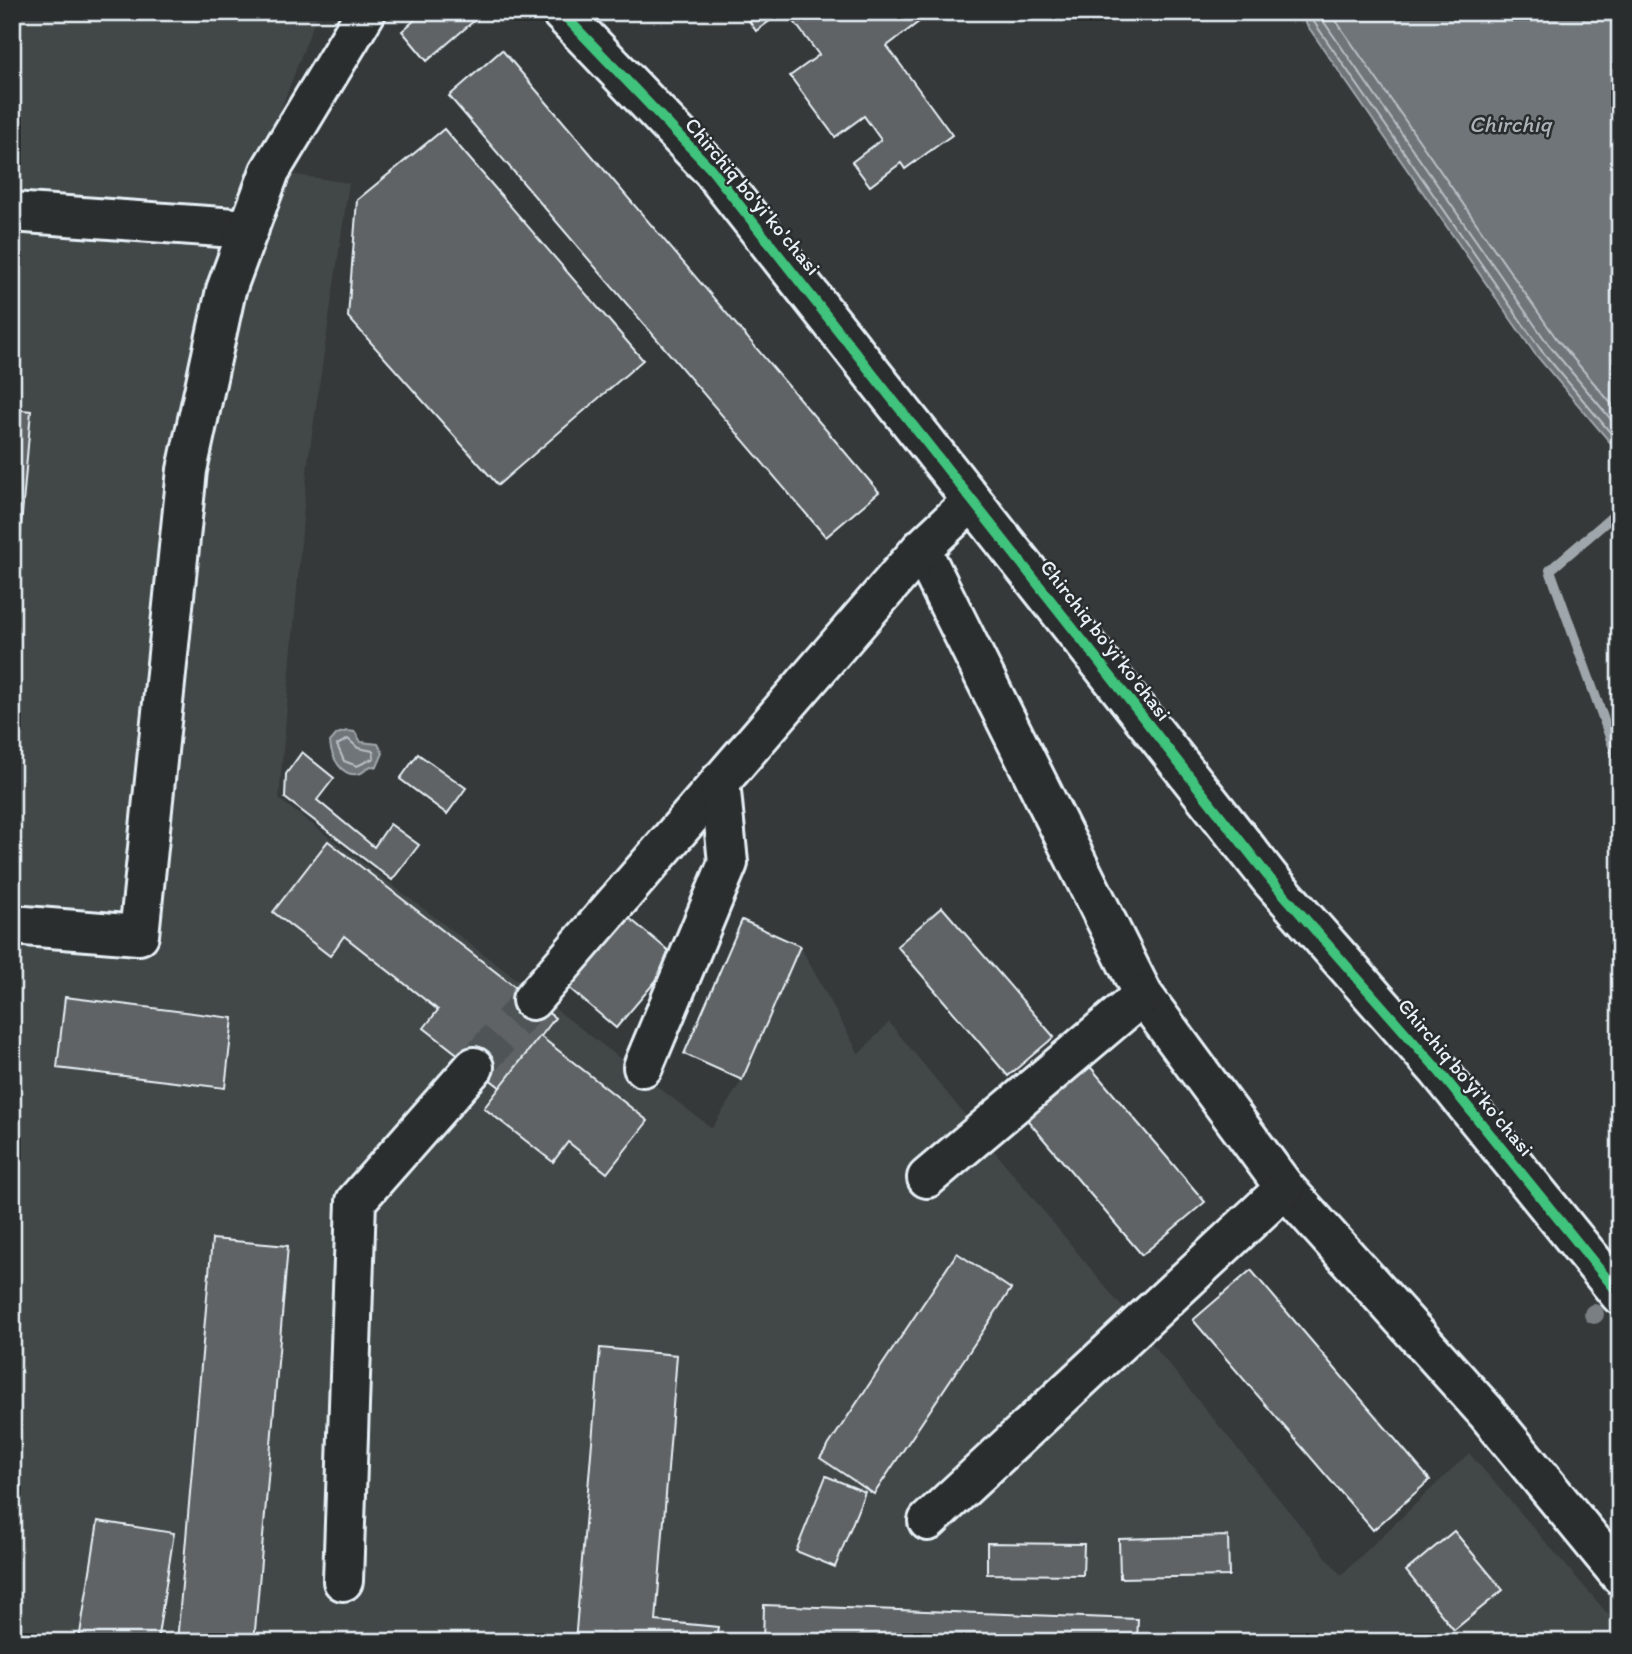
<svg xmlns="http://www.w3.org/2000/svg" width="1632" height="1654" font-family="Itim,sans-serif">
  <rect width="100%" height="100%" fill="#35393a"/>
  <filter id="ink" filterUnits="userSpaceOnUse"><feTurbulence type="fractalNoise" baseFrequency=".0143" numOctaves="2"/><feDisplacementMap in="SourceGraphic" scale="14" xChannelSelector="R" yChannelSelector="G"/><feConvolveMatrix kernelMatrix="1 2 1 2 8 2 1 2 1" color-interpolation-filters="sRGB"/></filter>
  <g filter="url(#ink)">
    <path fill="#424647" d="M12 12H318L258 169 349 183 308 462 279 799 712 1128 742 1080 800 946 859 1054 889 1022 1341 1575 1469 1453 1620 1628V1642H12Z"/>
    <g fill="#707579" stroke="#a0a7ac" stroke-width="2">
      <path d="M1298 12H1620V454L1535 354Z"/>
      <path d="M347 731 355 732 361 742 378 744 383 753 377 767 371 766C367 768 364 772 361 773 342 780 331 756 330 742L337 734Z"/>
    </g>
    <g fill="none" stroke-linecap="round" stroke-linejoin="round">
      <g stroke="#b8bfc5" stroke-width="2">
        <path d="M1307 12 1541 350 1620 444"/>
        <path d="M1317 12 1548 344 1620 430"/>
        <path d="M1330 12 1556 338 1620 414"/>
        <path d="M348 739 358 748 373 751 374 758 357 766 344 761 337 745Z"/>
      </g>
      <path stroke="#a0a7ac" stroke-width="10" d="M1620 510 1550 570 1620 765"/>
    </g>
    <g fill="#5f6365" stroke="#e8f1f8" stroke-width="2">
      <path d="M424 12H468L475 20 427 61 402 31Z"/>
      <path d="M743 12H782L756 31Z"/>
      <path d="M787 12H932L887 46 952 135 905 169 901 163 870 186 852 162 881 140 864 116 835 137 790 76 819 55Z"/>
      <path d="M502 50 879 492 826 537 449 96Z"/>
      <path d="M444 129 643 360 498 485 348 317 357 200Z"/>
      <path d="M12 409 31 411 16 585H12Z"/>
      <path d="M302 752 334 778 317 800 374 847 390 824 419 845 392 880 285 798 286 774Z"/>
      <path d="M418 754 466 788 447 814 400 779Z"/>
      <path d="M328 841 555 1018 501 1088 424 1028 438 1010 344 936 330 956 273 912Z"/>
      <path d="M942 907 1054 1037 1008 1076 897 946Z"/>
      <path d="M628 917 676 957 616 1028 569 988Z"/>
      <path d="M742 920 800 946 742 1080 684 1054Z"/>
      <path d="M65 997 233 1018 225 1088 57 1068Z"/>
      <path d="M540 1036 648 1121 607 1173 568 1142 553 1162 484 1108Z"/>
      <path d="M1087 1063 1205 1202 1142 1255 1024 1116Z"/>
      <path d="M212 1239 288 1246 254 1642H177Z"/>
      <path d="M957 1253 1011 1289 874 1494 820 1458Z"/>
      <path d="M1251 1270 1430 1480 1373 1530 1193 1320Z"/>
      <path d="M600 1348 677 1355 656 1621 718 1627 716 1642H575Z"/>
      <path d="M826 1476 865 1492 835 1567 796 1551Z"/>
      <path d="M98 1521 174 1533 157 1642 79 1640Z"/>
      <path d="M1454 1531 1503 1590 1454 1630 1406 1571Z"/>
      <path d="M1228 1536 1229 1576 1120 1578 1119 1539Z"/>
      <path d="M987 1543 1084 1544 1083 1575 987 1574Z"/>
      <path d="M764 1605 1138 1619 1137 1642H763Z"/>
    </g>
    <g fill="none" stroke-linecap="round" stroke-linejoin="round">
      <path stroke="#505556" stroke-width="38" stroke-dasharray="38 19" stroke-linecap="butt" d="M474 1067 532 1000"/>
      <g stroke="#e8f1f8" stroke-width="44">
        <g id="minor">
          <path d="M561 12 711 169 1271 880 1438 1070 1620 1295"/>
          <path d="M12 212 249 229"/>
          <path d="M921 549 1143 995 1285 1188 1486 1412 1620 1575"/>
          <path d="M12 925 139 935 187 470 226 290 270 171 366 12"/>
          <path d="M532 1000 921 549 972 501"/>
          <path d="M643 1067 728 863 720 781"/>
          <path d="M927 1178 1143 995"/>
          <path d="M928 1521 1285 1188"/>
          <path d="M343 1581 356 1201 474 1067"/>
        </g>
      </g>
      <use href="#minor" stroke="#2a2d2e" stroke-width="38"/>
      <g stroke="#2a2d2e" stroke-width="15">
        <path id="cycleway" d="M561 12 711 169 1271 880 1438 1070 1620 1295"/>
      </g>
      <use href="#cycleway" stroke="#40c37c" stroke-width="10"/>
    </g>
    <circle fill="#7a7f83" cx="1594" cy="1314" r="10"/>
  </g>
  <g text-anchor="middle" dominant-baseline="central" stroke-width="5" stroke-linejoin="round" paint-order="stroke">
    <g font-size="21" fill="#e8f1f8" stroke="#2a2d2e">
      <text transform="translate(753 196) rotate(50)">Chirchiq bo'yi ko'chasi</text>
      <text transform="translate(1106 640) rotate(52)">Chirchiq bo'yi ko'chasi</text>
      <text transform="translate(1466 1077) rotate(50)">Chirchiq bo'yi ko'chasi</text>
    </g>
    <g font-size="23" font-style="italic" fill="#acb3b8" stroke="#2a2d2e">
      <text x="1510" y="124">Chirchiq</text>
    </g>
  </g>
  <rect width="1632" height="1654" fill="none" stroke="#2a2d2e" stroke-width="42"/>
  <rect x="21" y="21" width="1590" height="1612" fill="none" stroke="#e8f1f8" stroke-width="2.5" filter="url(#ink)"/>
</svg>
